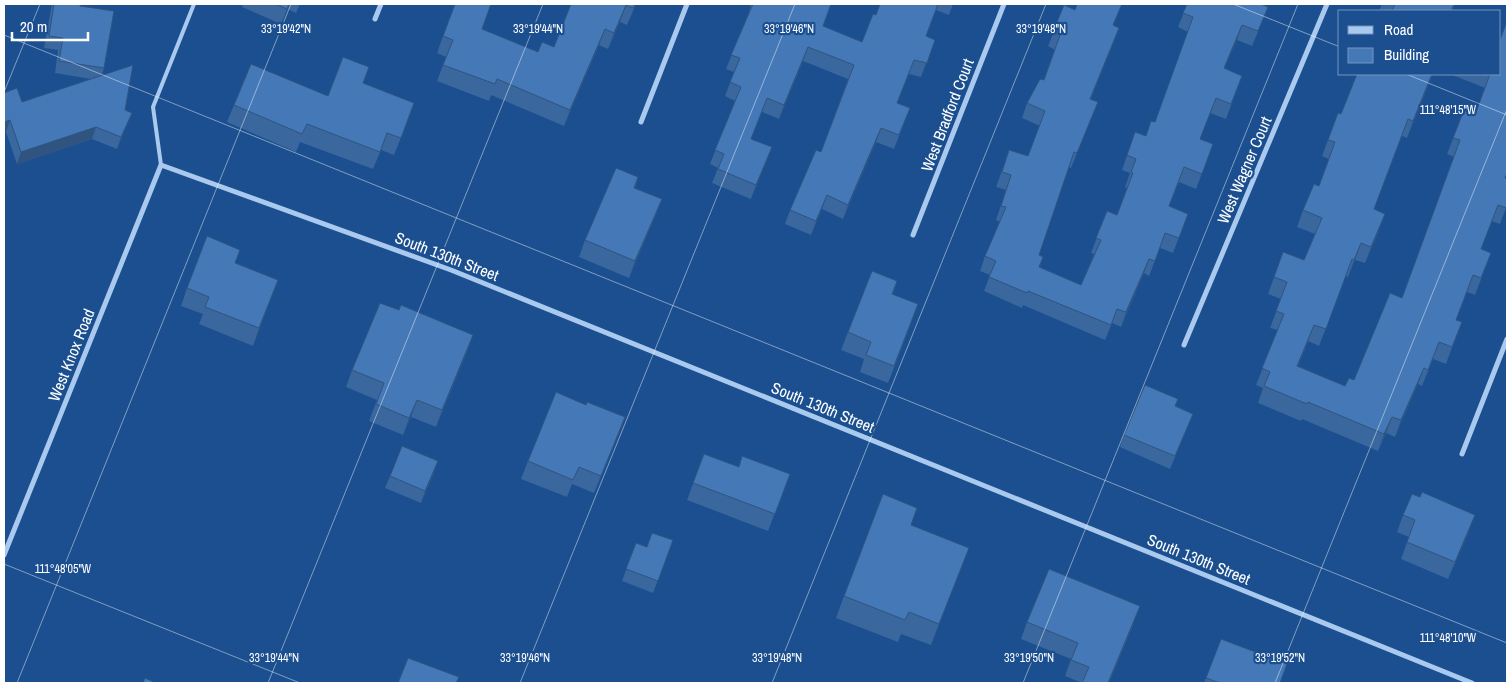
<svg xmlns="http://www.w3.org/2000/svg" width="1511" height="687" font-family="'Archivo Narrow',sans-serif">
  <rect width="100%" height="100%" fill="#1b4f8f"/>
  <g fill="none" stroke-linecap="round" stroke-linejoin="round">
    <path stroke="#a9c9ee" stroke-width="4" d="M161 165 153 107 194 4"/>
    <g stroke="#a9c9ee" stroke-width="5">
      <path d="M375 19 381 4"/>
      <path d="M641 122 687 4"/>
      <path d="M913 235 1004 4"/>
      <path d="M1184 345 1327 4"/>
      <path d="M1462 454 1507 339"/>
      <path d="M4 555 161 165 451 270 1472 683"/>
    </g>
  </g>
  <g fill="#3a679d">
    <path d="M52 4H80V6L104 68 102 75 125 110 132 113 117 149 92 139 17 164 6 132 4 133V93L22 102 91 79 55 73 58 50 44 48Z"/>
    <path d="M243 4H300L296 13 288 9 281 24 242 7Z"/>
    <path d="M571 4H636L627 25 620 22 608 49 599 45 564 126 491 95 489 101 437 81 446 57 437 53 443 36 482 30 538 52 554 47Z"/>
    <path d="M751 4H831L823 26 862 42 876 15 880 4H953L949 15 936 10 926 36 935 40 921 77 909 74 897 103 910 108 894 149 876 142 843 219 822 209 811 235 785 224 790 210 821 152 848 79 803 61 779 119 762 112 751 139 772 147 751 199 712 183 718 168 710 164 735 101 725 96 734 72 726 69 749 12Z"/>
    <path d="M1187 4H1262V22L1252 46 1237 40 1224 69 1242 76 1226 119 1210 113 1200 139 1213 144 1196 189 1179 182 1169 206 1188 214 1173 253 1160 248 1149 276 1144 273 1121 327 1112 323 1105 340 1023 305 1022 308 984 291 990 275 980 271 985 256 1000 222 996 220 1006 190 996 187 1009 150 1028 156 1040 126 1022 118 1027 103 1044 80 1055 50 1048 46 1064 5 1119 28 1091 99 1092 116 1071 168 1069 167 1039 255 1043 257 1040 267 1081 285 1094 254 1091 253 1107 211 1117 215 1127 188 1125 187 1130 173 1122 170 1135 132 1146 136 1155 122 1188 32 1178 27Z"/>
    <path d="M1382 4H1455L1452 11H1379Z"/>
    <path d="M1433 74 1407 138 1402 136 1374 209 1379 231 1365 263 1355 260 1348 277 1346 276 1319 346 1308 341 1298 366 1345 386 1354 380 1402 298 1454 157 1447 154 1464 110 1475 115 1485 88 1450 74H1500L1507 205 1500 224 1492 221 1481 249 1491 253 1475 295 1467 292 1456 320 1462 322 1446 364 1433 359 1422 386 1418 384 1395 437 1386 433 1378 451 1302 419 1301 421 1258 403 1263 388 1256 385 1278 330 1270 328 1281 299 1268 294 1283 252 1304 260 1315 234 1297 227 1303 210 1319 186 1329 159 1322 156 1338 113 1341 114Z"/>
    <path d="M364 83 408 120 394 155 381 150 373 169 300 142 296 152 227 122 234 105 328 96Z"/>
    <path d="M638 177 635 188 662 199 655 217 629 278 579 257 585 240Z"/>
    <path d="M236 263 278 280 253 346 199 324 203 314 181 306 187 288Z"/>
    <path d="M897 281 893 294 912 321 888 383 860 372 864 359 841 350 848 332Z"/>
    <path d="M399 310 473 335 467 352 436 427 411 417 403 435 369 421 377 400 346 387 352 370Z"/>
    <path d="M586 405 625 417 594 493 572 484 567 497 521 479 528 461Z"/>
    <path d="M1175 406 1193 414 1170 469 1120 447 1124 435Z"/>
    <path d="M704 454 739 467 790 474 768 531 687 500Z"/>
    <path d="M434 473 421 503 385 488 390 476Z"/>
    <path d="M1403 515 1469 532 1448 579 1401 559 1409 537 1397 532Z"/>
    <path d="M911 525 969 548 931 645 901 634 898 642 836 618 844 596Z"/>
    <path d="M673 540 653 593 622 581 636 543 647 547Z"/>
    <path d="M1027 622 1134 623 1109 683H1082L1065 676 1071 659 1021 639Z"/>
    <path d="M1221 639 1280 683H1204Z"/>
  </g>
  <g fill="#305480">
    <path d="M289 4H290L281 24Z"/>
    <path d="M626 5 620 22 608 49 614 33Z"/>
    <path d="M1242 25 1237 40 1218 83 1224 68Z"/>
    <path d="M1119 28 1114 42 1085 113 1090 99Z"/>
    <path d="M605 29 599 45 564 126 570 110Z"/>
    <path d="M808 47 803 61 779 119 784 105Z"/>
    <path d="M1432 74H1433L1407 138 1413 121Z"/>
    <path d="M132 113 117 149 121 137Z"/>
    <path d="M10 120 6 132 4 133V122Z"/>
    <path d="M96 127 92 139 17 164 21 152Z"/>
    <path d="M881 128 876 142 843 219 848 205Z"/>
    <path d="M772 147 767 161 751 199 756 185Z"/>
    <path d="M827 195 822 209 811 235 816 221Z"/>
    <path d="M662 199 655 217 629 278 635 261Z"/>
    <path d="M1385 214 1379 231 1365 263 1371 247Z"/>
    <path d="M1361 243 1355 260 1348 277 1354 260Z"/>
    <path d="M1149 259 1144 273 1121 327 1126 312Z"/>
    <path d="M278 280 272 297 253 346 259 328Z"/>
    <path d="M1462 322 1456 339 1446 364 1452 347Z"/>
    <path d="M473 335 467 352 436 427 442 410Z"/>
    <path d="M1424 368 1418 384 1395 437 1401 420Z"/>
    <path d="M417 400 411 417 403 435 409 418Z"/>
    <path d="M625 417 619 435 594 493 601 476Z"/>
    <path d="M1392 417 1386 433 1378 451 1384 434Z"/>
    <path d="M438 461 434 473 421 503 425 491Z"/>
    <path d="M1475 515 1469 532 1448 579 1455 562Z"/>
    <path d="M969 548 961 570 931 645 939 624Z"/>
    <path d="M1140 606 1134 623 1109 683H1108Z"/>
  </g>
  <g fill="#4478b7" stroke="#305480">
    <path d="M54 4H80V6L114 11 104 68 59 61 63 38 49 36Z"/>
    <path d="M275 4H289L287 9Z"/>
    <path d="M455 4H491L482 29 538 52 542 42 554 47 571 4H635L633 8 626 5 614 33 605 29 570 110 497 79 495 84 443 65 453 40 443 36Z"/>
    <path d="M753 4H831L823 26 862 42 873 14 876 15 880 4H938L926 36 935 40 927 63 914 60 897 103 910 108 899 135 881 128 848 205 827 195 816 221 790 210 816 150 821 152 854 65 808 47 784 105 767 98 751 139 772 147 756 185 718 169 724 154 715 150 741 87 730 82 740 58 731 55Z"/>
    <path d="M1077 4H1122L1113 25 1119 28 1090 99 1098 102 1077 153 1074 152 1039 255 1043 257 1039 267 1081 285 1101 240 1096 238 1107 211 1117 215 1133 173 1131 172 1136 159 1127 155 1135 132 1146 136 1151 121 1155 122 1193 17 1183 13 1187 4H1261L1268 7 1258 31 1242 25 1224 68 1242 76 1231 104 1216 98 1200 139 1213 144 1202 174 1184 167 1169 206 1188 214 1179 238 1165 233 1155 261 1149 259 1126 312 1117 309 1111 325 1028 291 1027 293 989 277 996 261 985 256 1006 207 1001 206 1011 175 1002 172 1009 150 1028 156 1045 111 1027 103 1040 79 1044 80 1060 35 1053 32 1064 5 1075 10Z"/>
    <path d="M1395 4H1454L1451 11H1392Z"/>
    <path d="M1507 21V173L1505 178 1507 179V204L1506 208 1498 205 1481 249 1491 253 1481 278 1473 275 1456 320 1462 322 1452 347 1439 342 1428 370 1424 368 1401 420 1392 417 1384 434 1308 402 1307 404 1264 386 1270 372 1262 368 1284 314 1276 311 1287 282 1274 277 1283 252 1304 260 1322 218 1303 210 1314 184 1319 186 1335 142 1328 140 1338 113 1341 114 1357 74H1432L1413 121 1408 119 1374 209 1385 214 1371 247 1361 243 1354 260 1352 259 1326 329 1314 325 1297 366 1345 386 1349 378 1354 380 1390 293 1402 298 1460 140 1453 138 1464 110 1475 115 1490 74H1500V40Z"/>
    <path d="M343 57 369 67 363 83 414 103 401 138 387 133 380 152 307 124 302 134 234 105 251 64 328 96Z"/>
    <path d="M133 65 125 110 132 113 121 137 96 127 21 152 10 120 4 122V93L17 88 22 102Z"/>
    <path d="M616 168 638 177 634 188 662 199 635 261 585 240Z"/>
    <path d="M207 236 240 250 235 263 278 280 259 328 205 307 209 297 187 288Z"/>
    <path d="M872 271 897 281 892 294 918 304 894 366 866 355 871 342 848 332Z"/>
    <path d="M380 303 399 310 401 305 473 335 442 410 417 400 409 418 376 404 384 383 352 370Z"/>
    <path d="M1145 385 1178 399 1175 406 1193 414 1175 456 1124 435Z"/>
    <path d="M556 392 586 405 587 402 625 417 601 476 579 467 573 480 528 461Z"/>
    <path d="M402 446 438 461 425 491 390 476Z"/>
    <path d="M704 454 739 467 742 456 790 474 775 514 693 483Z"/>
    <path d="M1422 492 1475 515 1455 562 1407 542 1415 520 1403 515 1412 494 1420 497Z"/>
    <path d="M883 494 917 508 911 525 969 548 939 624 909 612 905 620 844 596Z"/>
    <path d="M652 533 673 540 658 581 626 569 636 543 647 547Z"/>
    <path d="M1049 569 1140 606 1108 683H1082L1089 667 1071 660 1078 643 1027 622Z"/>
    <path d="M1221 639 1287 664 1280 683H1220L1206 678Z"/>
    <path d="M408 658 459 677 456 683H398Z"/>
    <path d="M145 678 156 683H143Z"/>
  </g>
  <path fill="none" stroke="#fff" stroke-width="1" stroke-opacity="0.45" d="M1233 4 1340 47M4 35 1507 643M1406 74 1507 115M4 92 40 4M4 564 300 683M17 683 291 4M268 683 543 4M520 683 795 4M772 683 1046 4M1023 683 1298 4M1275 683 1507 109"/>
  <g text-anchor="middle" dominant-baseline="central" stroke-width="4.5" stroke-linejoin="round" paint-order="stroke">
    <g font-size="16" fill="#fff" stroke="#1b4f8f">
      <text transform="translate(947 115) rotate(-69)">West Bradford Court</text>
      <text transform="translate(1244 170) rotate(-67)">West Wagner Court</text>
      <text transform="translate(447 256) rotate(21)">South 130th Street</text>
      <text transform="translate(71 355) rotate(-68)">West Knox Road</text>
      <text transform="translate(823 407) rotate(22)">South 130th Street</text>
      <text transform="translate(1199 559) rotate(22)">South 130th Street</text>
    </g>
  </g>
  <g font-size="12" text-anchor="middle" fill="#fff" stroke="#1b4f8f" stroke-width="4.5" stroke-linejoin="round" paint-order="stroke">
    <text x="286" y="33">33°19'42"N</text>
    <text x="538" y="33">33°19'44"N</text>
    <text x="789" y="33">33°19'46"N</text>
    <text x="1041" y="33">33°19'48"N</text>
    <text x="1448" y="114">111°48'15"W</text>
    <text x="63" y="573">111°48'05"W</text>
    <text x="1448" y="642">111°48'10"W</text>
    <text x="274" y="662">33°19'44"N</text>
    <text x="525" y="662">33°19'46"N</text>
    <text x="777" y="662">33°19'48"N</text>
    <text x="1029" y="662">33°19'50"N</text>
    <text x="1280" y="662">33°19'52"N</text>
  </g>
  <rect width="1511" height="687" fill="none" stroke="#ffffff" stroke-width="10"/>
  <rect x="1338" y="10" width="162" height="65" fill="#1b4f8f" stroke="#7695bc"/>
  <rect x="1348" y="26" width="25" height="8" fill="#a9c9ee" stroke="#7695bc"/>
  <text x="1384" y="35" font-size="15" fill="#ffffff">Road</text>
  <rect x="1348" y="48" width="25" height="15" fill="#4478b7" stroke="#7695bc"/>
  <text x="1384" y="60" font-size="15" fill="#ffffff">Building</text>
  <path d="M12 32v8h76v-8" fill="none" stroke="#ffffff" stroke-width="2.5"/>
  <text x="20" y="32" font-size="15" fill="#ffffff" stroke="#1b4f8f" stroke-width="4" paint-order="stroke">20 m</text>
</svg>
